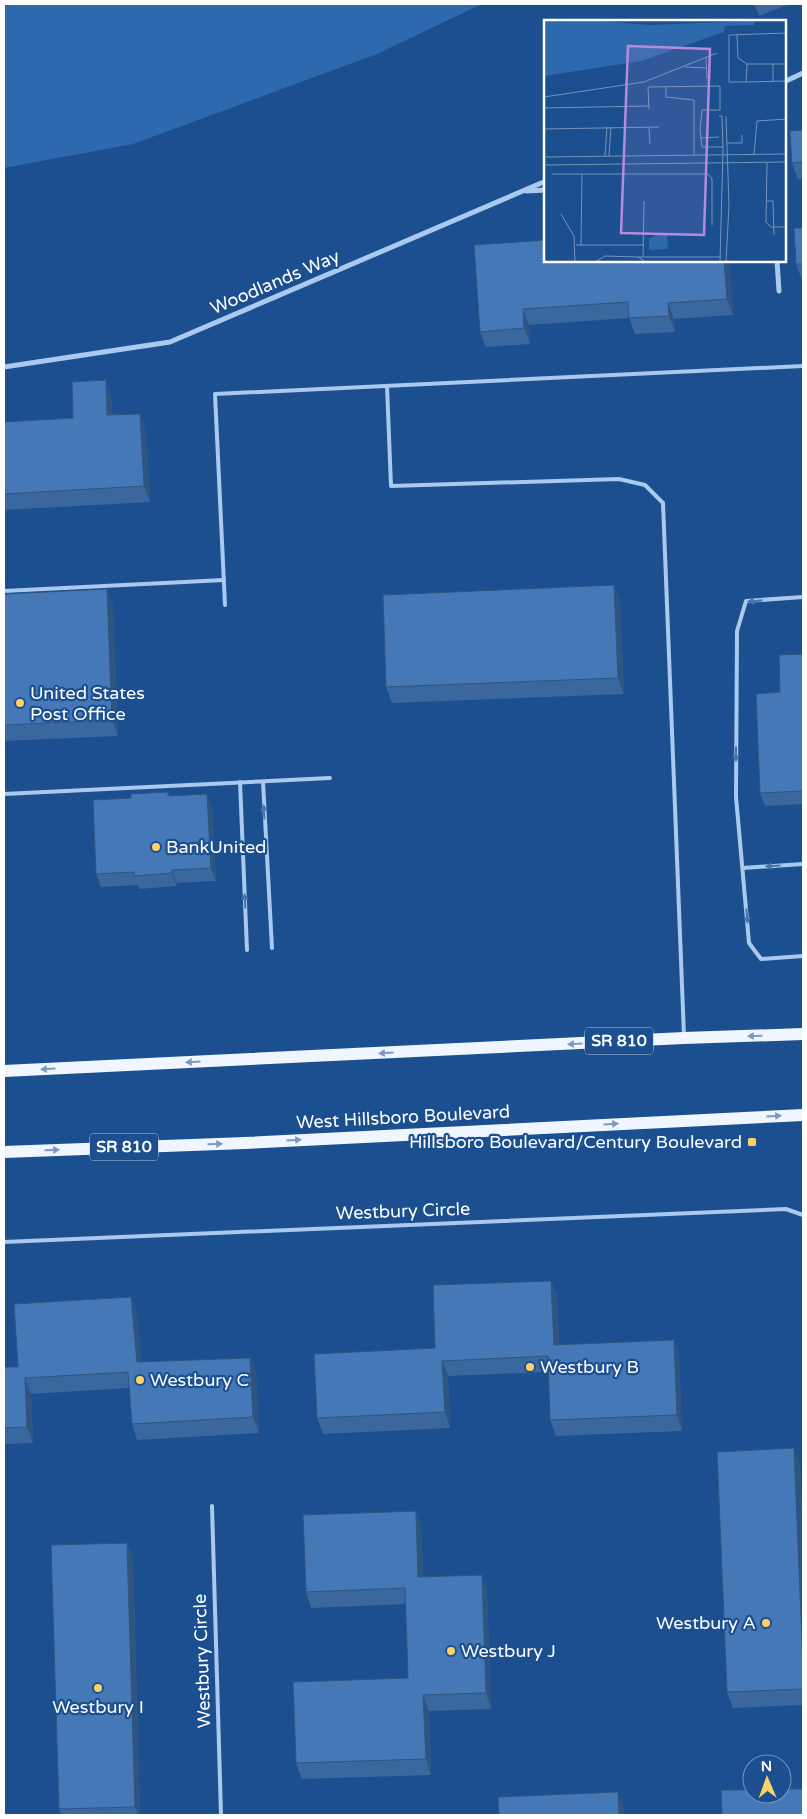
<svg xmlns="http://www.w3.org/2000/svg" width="807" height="1819" font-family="'Varela Round',sans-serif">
  <rect width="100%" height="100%" fill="#1b4f8f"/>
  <path fill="#2e69ad" d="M4 4H482L377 54 133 144 4 168Z"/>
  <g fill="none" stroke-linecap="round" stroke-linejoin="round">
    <g stroke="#a9c9ee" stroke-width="4">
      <path d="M387 386 391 486 619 479 645 485 663 503 684 1036"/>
      <path d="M4 591 224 580"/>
      <path d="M803 597 746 601 737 631 736 797 749 943 761 959 803 956"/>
      <path d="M225 605 215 394 803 366"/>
      <path d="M240 782 247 950"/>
      <path d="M263 782 272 948"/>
      <path d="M4 794 330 778"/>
      <path d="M743 868 803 864"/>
      <path d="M4 1242 786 1209 803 1215"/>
      <path d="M212 1506 221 1815"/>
    </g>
    <g stroke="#a9c9ee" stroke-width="5">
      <path d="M786 81 803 73"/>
      <path d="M526 191 546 190"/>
      <path d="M777 261 779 291"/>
      <path d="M4 367 170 342 546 181"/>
    </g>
    <g stroke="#f0f6ff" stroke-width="12">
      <path d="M4 1071 684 1038 803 1034"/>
      <path d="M4 1152 245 1143 803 1115"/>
    </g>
  </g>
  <g fill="#3a679d">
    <path d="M754 4H790L759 16Z"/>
    <path d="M803 130V179H798L792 163Z"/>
    <path d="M803 228V280H802L796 264Z"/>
    <path d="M546 261H729L733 315 674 319 675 332 635 334 629 318 529 325 530 344 486 347 480 332Z"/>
    <path d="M111 396 112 415 140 414 146 429 150 502 4 510V422L73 418Z"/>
    <path d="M614 585 620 601 624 694 392 703 386 687Z"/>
    <path d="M4 594 113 605 118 736 4 741Z"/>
    <path d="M803 654V804L765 806 760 793 780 692Z"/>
    <path d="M168 792 170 796 212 807 216 881 177 883V886L139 889 138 885 101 887 96 874 131 798Z"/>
    <path d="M551 1281 557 1297 559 1345 674 1340 679 1356 682 1431 556 1436 550 1420 548 1372 448 1376 450 1428 323 1434 317 1418Z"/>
    <path d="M131 1297 137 1312 141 1362 250 1358 256 1374 259 1433 137 1440 132 1424 129 1388 31 1394 33 1443 4 1444V1367H18Z"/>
    <path d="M800 1464 803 1540V1705L733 1708 727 1692Z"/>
    <path d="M416 1511 421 1527 423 1577 482 1575 487 1591 491 1709 429 1711 431 1775 302 1779 296 1763 408 1678 406 1604 311 1608 306 1592Z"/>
    <path d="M127 1543 133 1559 140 1815H61L59 1809Z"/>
  </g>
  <g fill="#305480">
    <path d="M724 261H729L733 315 727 299Z"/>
    <path d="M668 303 674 319 675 332 669 316Z"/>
    <path d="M523 309 529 325 530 344 524 328Z"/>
    <path d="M106 380 111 396 113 431 107 415Z"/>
    <path d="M140 414 146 429 150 502 144 486Z"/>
    <path d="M614 585 620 601 624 694 618 678Z"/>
    <path d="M107 589 113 605 118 736 112 720Z"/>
    <path d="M207 794 212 807 216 881 211 868Z"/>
    <path d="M172 870 177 883V886L172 873Z"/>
    <path d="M551 1281 557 1297 560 1361 554 1345Z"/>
    <path d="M131 1297 137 1312 143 1378 137 1362Z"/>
    <path d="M674 1340 679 1356 682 1431 677 1415Z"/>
    <path d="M250 1358 256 1374 259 1433 253 1417Z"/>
    <path d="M442 1361 448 1376 450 1428 445 1412Z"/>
    <path d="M25 1378 31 1394 33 1443 27 1427Z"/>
    <path d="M794 1448 800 1464 803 1540V1666Z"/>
    <path d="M416 1511 421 1527 424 1593 418 1577Z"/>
    <path d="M127 1543 133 1559 140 1815H138L135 1807Z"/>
    <path d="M482 1575 487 1591 491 1709 486 1693Z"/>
    <path d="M423 1695 429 1711 431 1775 426 1759Z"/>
    <path d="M618 1792 624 1808V1815H619Z"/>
  </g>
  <g fill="#4478b7" stroke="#305480">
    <path d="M803 130V162L792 163 790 131Z"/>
    <path d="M794 228H803V264H796Z"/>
    <path d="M546 240V261H724L727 299 668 303 669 316 629 318 628 302 523 309 524 328 480 332 474 245Z"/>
    <path d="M106 380 107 415 140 414 144 486 4 494V422L73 418 72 382Z"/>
    <path d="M614 585 618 678 386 687 383 595Z"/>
    <path d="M107 589 112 720 4 725V594Z"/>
    <path d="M803 654V791L760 793 756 694 780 692 779 655Z"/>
    <path d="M168 792V796L207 794 211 868 172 870V873L134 876V872L96 874 93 800 131 798V794Z"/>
    <path d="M551 1281 554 1345 674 1340 677 1415 550 1420 548 1356 442 1361 445 1412 317 1418 314 1354 435 1348 433 1285Z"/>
    <path d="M131 1297 137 1362 250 1358 253 1417 132 1424 128 1372 25 1378 27 1427 4 1428V1367H18L14 1304Z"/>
    <path d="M794 1448 803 1666V1689L727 1692 717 1452Z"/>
    <path d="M416 1511 418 1577 482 1575 486 1693 423 1695 426 1759 296 1763 293 1682 408 1678 405 1588 306 1592 303 1515Z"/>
    <path d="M127 1543 135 1807 59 1809 51 1545Z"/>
    <path d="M782 1789H803V1815H722L721 1790H752V1794H782Z"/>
    <path d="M618 1792 619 1815H499L498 1797Z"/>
  </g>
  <defs><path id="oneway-solid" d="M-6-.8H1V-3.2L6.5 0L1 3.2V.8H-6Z" transform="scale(1.25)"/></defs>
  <g fill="#4674ac">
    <use href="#oneway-solid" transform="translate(755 601) rotate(174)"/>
    <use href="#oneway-solid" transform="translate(736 754) rotate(90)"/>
    <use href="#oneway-solid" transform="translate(264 812) rotate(-93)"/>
    <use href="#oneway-solid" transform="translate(773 866) rotate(176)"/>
    <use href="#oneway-solid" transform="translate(245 901) rotate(-93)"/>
    <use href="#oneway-solid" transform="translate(747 916) rotate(85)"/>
  </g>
  <g fill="#7b9ac1">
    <use href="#oneway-solid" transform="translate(755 1036) rotate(178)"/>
    <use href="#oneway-solid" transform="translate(575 1044) rotate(177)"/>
    <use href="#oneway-solid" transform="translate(386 1053) rotate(177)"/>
    <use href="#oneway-solid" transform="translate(193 1062) rotate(177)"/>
    <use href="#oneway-solid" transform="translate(48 1069) rotate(177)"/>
    <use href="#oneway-solid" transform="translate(774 1116) rotate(-3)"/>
    <use href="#oneway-solid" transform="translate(611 1124) rotate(-3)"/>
    <use href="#oneway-solid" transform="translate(294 1140) rotate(-3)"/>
    <use href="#oneway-solid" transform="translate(215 1144) rotate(-2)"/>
    <use href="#oneway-solid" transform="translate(52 1150) rotate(-2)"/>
  </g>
  <g fill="#ffd166" stroke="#1b4f8f" stroke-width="2">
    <circle cx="20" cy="703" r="5"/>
    <circle cx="156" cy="847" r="5"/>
    <rect x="747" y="1137" width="10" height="10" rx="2.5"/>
    <circle cx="530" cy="1367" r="5"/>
    <circle cx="140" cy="1380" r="5"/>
    <circle cx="766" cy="1623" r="5"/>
    <circle cx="451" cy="1651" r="5"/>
    <circle cx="98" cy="1688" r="5"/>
  </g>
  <g text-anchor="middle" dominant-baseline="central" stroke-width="4.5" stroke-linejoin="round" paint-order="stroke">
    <g fill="#1b4f8f" stroke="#bbcadd" stroke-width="1">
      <rect x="585" y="1027.5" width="68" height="27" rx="4"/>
      <rect x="90" y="1133.5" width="68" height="27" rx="4"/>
    </g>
    <g font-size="16" font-weight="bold" fill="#fff">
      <text x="619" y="1041">SR 810</text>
      <text x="124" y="1147">SR 810</text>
    </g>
    <g font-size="18" fill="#fff" stroke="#1b4f8f">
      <text transform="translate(275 282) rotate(-23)">Woodlands Way</text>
      <text transform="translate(403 1117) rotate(-3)">West Hillsboro Boulevard</text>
      <text transform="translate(403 1211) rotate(-2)">Westbury Circle</text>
      <text transform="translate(202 1661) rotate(-92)">Westbury Circle</text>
    </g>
    <g font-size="18" fill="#fff" stroke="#1b4f8f" text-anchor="start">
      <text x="30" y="693">United States<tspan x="30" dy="21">Post Office</tspan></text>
      <text x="166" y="847">BankUnited</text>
      <text x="742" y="1142" text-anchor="end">Hillsboro Boulevard/Century Boulevard</text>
      <text x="540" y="1367">Westbury B</text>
      <text x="150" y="1380">Westbury C</text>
      <text x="756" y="1623" text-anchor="end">Westbury A</text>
      <text x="461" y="1651">Westbury J</text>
      <text x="98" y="1707" text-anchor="middle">Westbury I</text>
    </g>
  </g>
  <g transform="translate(544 20)">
    <rect width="242" height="242" fill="#1b4f8f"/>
    <path d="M0 1H57L105 5 210 1V5L181 6 180 12 97 41 0 56ZM112 215H123L124 229 105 230V219Z" fill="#2e69ad"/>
    <path fill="none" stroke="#7695bc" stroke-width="1" d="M193 15 194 38 203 44M162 38 163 59M229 44V61M243 44H203L202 62 243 61M141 47 162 48M202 62H185V15L243 13M122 67V77L150 80V135M0 77 100 62 173 33M0 88 105 86M105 89 104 67 176 66V90H158L156 110 158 127H179M175 96H178L179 131 176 242M105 107 106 124M0 109 115 107M157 118 175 117M183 123H198V115M210 135 213 101 243 99M61 136 63 107M65 136 67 107M0 137 243 134M223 143 222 202 227 207H243M0 145 243 142M8 154H38M223 181H229L230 215M17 194 30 216 31 242M32 225H100M37 225 38 154H164L168 159V205M94 237H177M99 237 100 181M51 242 61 236 94 237 102 242M182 242 185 185 182 96"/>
    <path fill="#b68bdc" fill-opacity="0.15" stroke="#b68bdc" stroke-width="2.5" d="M84 26 166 29 160 215 77 213Z"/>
    <rect width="242" height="242" fill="none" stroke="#fff" stroke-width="2.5"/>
  </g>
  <rect width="807" height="1819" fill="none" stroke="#ffffff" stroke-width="10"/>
  <g transform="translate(767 1779) rotate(358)"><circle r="24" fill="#1b4f8f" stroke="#7695bc"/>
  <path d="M0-4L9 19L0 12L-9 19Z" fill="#ffd166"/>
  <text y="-8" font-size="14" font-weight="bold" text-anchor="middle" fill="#ffffff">N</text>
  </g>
</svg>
